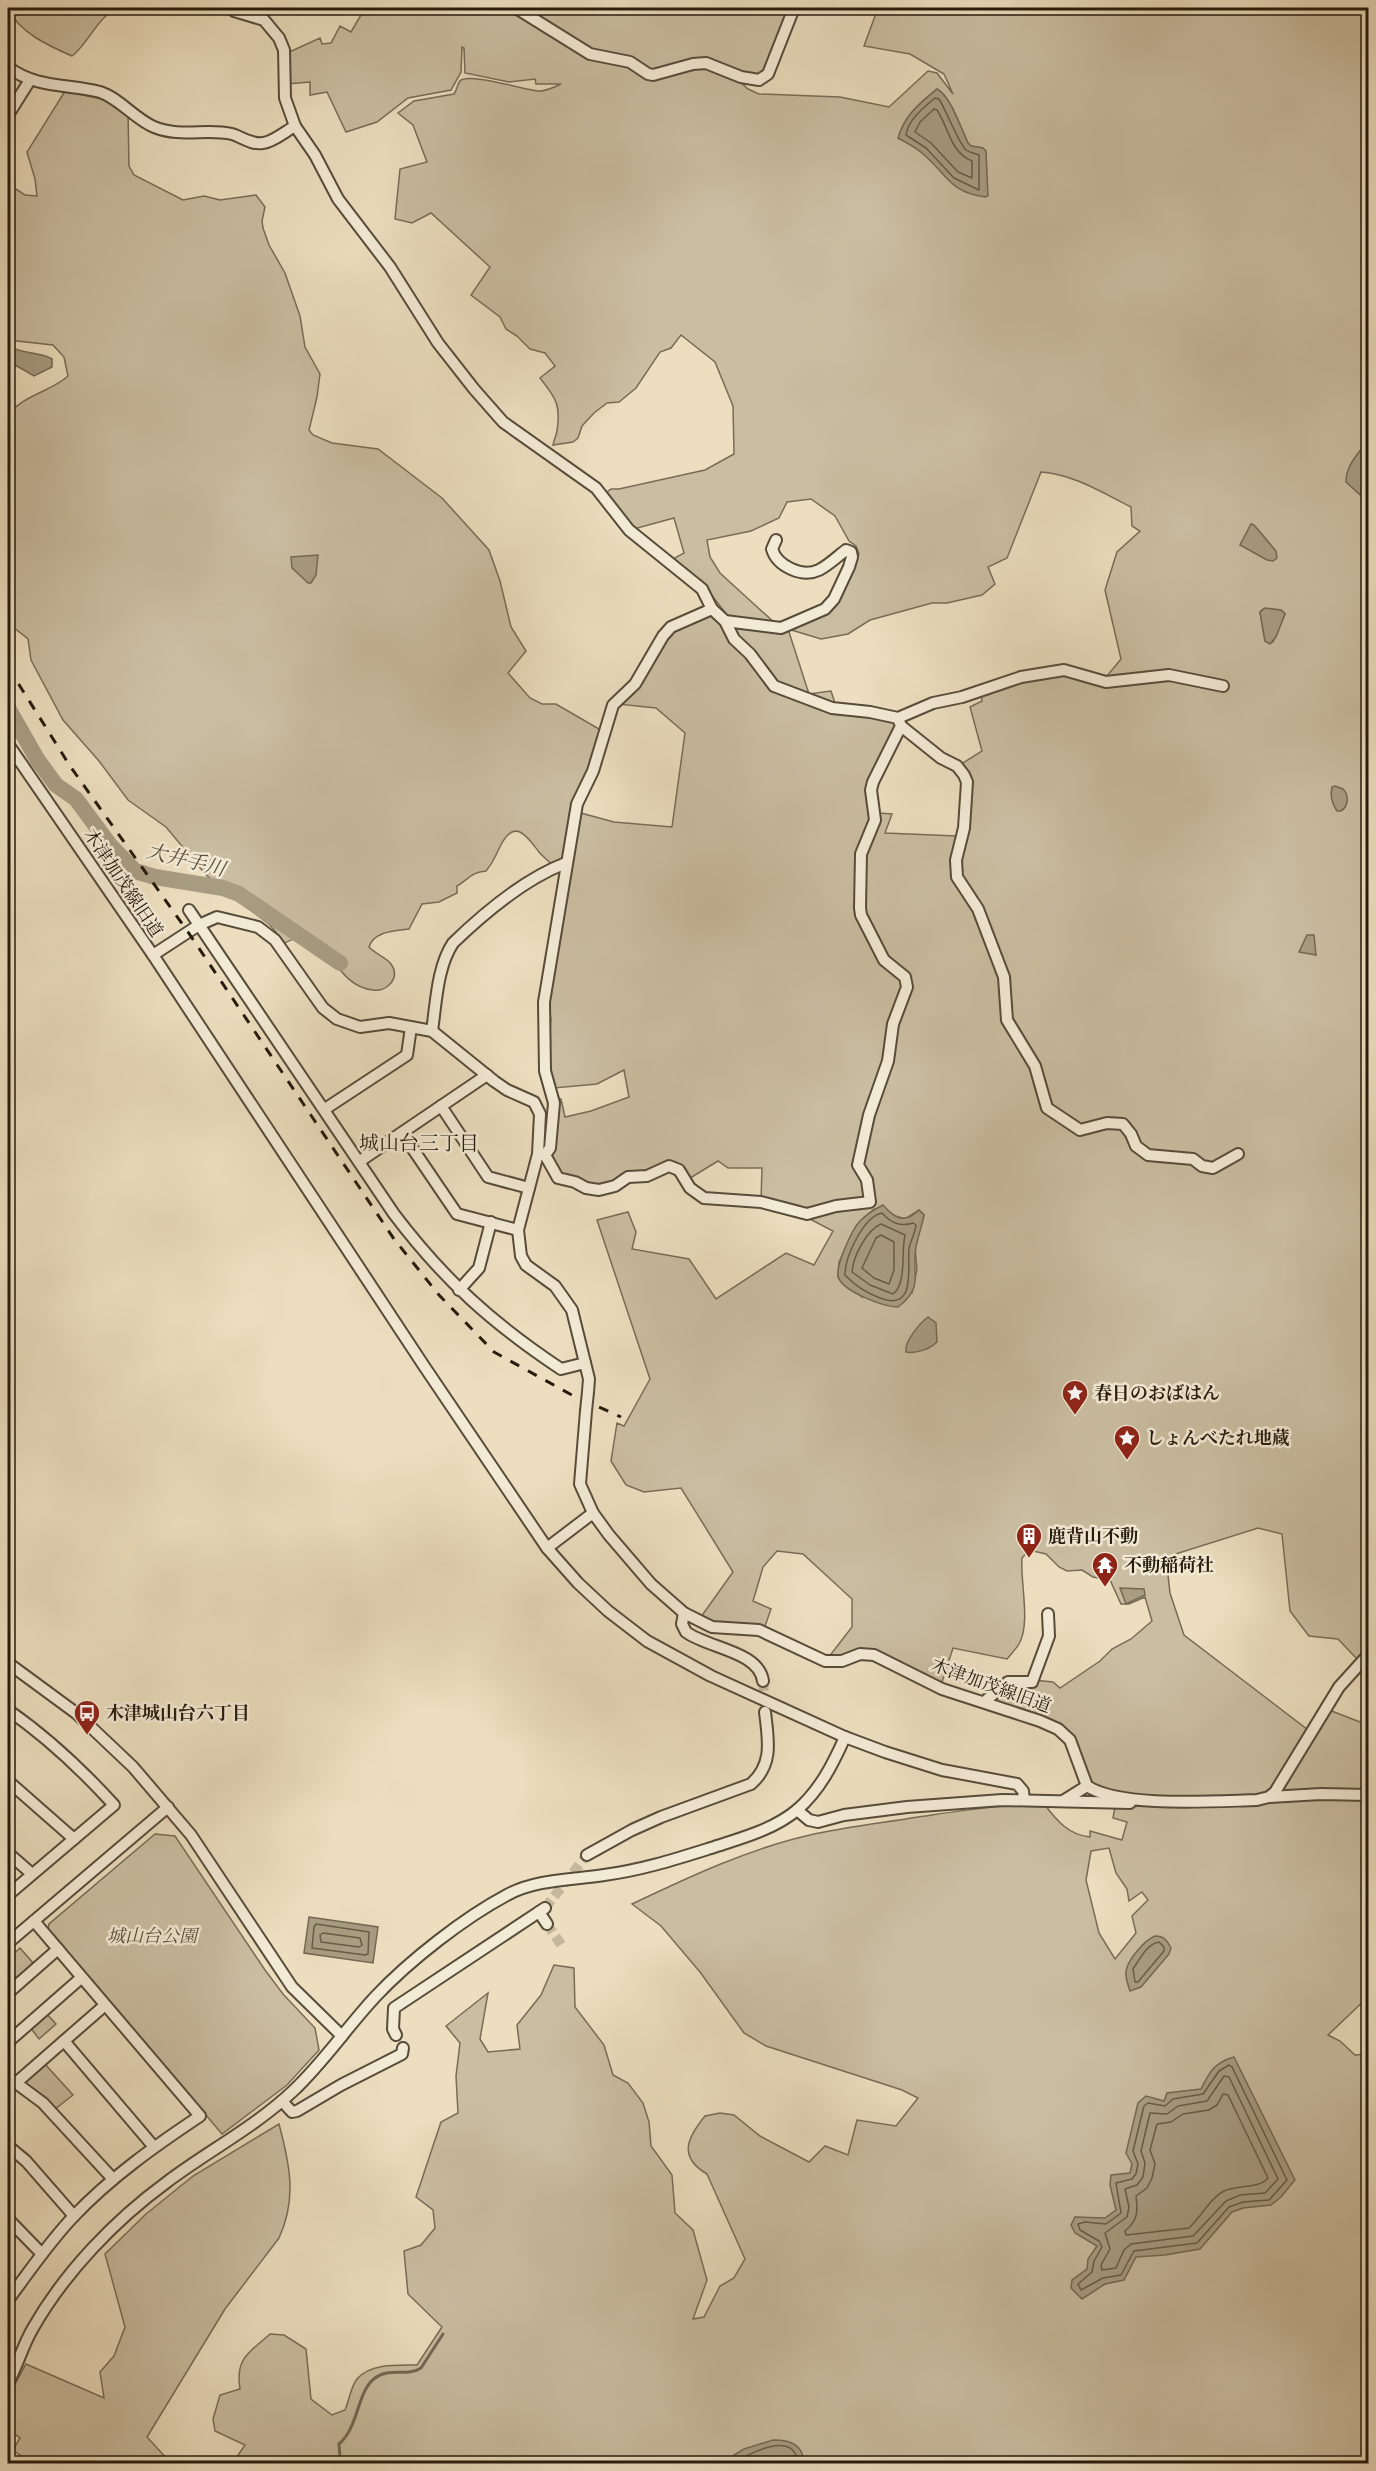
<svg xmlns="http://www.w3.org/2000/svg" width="1376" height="2471" font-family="'IM FELL French Canon','Noto Serif JP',serif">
  <rect width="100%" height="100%" fill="#ecdebf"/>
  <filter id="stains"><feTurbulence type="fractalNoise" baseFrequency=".00333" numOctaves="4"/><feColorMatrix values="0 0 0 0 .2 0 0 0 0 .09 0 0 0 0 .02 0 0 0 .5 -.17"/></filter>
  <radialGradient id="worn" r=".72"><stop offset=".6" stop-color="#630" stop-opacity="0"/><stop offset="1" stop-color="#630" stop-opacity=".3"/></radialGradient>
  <g fill="#cabda1" stroke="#786c57" stroke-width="1.5" fill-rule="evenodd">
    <path d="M8 8H108L107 15C93 27 87 44 72 56 49 46 18 32 8 8Z"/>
    <path d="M365 8H512L566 41 629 65 647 77 699 66 736 78 748 89 759 94 840 97 889 107 928 71 937 73 953 94 944 74 910 54 864 46 878 8H1368V441C1358 454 1346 465 1347 482L1368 502V1649L1357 1659 1338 1639 1309 1636 1290 1611 1282 1534 1258 1528 1166 1557 1170 1593 1184 1635 1308 1730 1273 1788 1261 1796C1225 1796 1127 1804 1098 1787 1084 1779 1082 1745 1069 1732 1057 1719 1010 1707 993 1702L1014 1678 1053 1682 1060 1688 1100 1661 1112 1649 1131 1639 1152 1621 1145 1597 1129 1604H1121L1110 1580 1093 1577 1082 1570 1067 1571 1059 1567 1046 1554 1029 1550 1022 1558C1020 1582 1031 1623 1019 1644 1016 1649 1011 1654 1007 1659L953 1648 941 1685 876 1653 828 1658 852 1627V1599L803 1554 777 1551 763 1567 753 1601 771 1609 764 1629C744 1621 723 1627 703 1619V1614L733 1572 681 1488 644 1492 626 1485 611 1461 617 1423 624 1426 650 1379 597 1220 628 1212 636 1232 632 1249 689 1259 716 1299 786 1253 814 1265 833 1231 806 1217 872 1204 861 1165 896 1025 909 987 890 965 864 915 863 854 878 813 892 814 885 833 957 836 962 829 965 785 955 768 982 751 970 707 982 701 981 694 1067 668 1107 676 1121 659 1105 590 1117 552 1140 531 1132 526 1131 507C1103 493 1073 474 1041 472L1007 558 988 567 995 584 982 595 947 603H932L870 620 848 634 821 639 788 629 809 694 831 691 835 703 870 706 902 714 834 707 776 685 729 626 774 632 838 600 859 554 856 546 849 541 835 516 811 499 787 502 779 518 751 531 707 540 710 557 720 573 777 625 727 615 706 588 671 560 684 553 674 518 634 529 607 492 611 489H619L705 470 734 454 733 406 715 362 681 335 671 348 660 352 636 388 619 402 607 403 594 413 582 426 578 438 573 442 553 445C554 440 556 436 557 431 561 405 556 398 540 378L555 366 545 353 530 349 517 336 506 329 500 317 471 295 490 267 431 213 412 223 395 219 400 169 427 162 413 125 398 113 414 101 454 94C457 90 457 85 460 81 467 72 525 90 539 91 546 91 555 87 561 84H536L535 79 509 82 465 73 464 48 462 47 461 72 451 90 408 98 377 122 346 132 327 92 310 95V82L287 84V53L320 38 322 44 331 43 340 26 351 32ZM937 89 953 109 968 143 971 146 983 148 931 161 922 152 899 138C903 116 920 103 937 89ZM1263 609 1281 610 1285 614 1273 642 1265 641 1260 612ZM874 1209 905 1219 919 1210 924 1215 915 1248 917 1269 912 1293 862 1297 841 1281 838 1277 839 1262 858 1224Z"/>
    <path d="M521 8H791L767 71 759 78 719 65 653 73 599 55Z"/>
    <path d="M65 91 102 99 128 112 129 166 134 175 183 200 204 196 220 200 256 195 265 207 262 221 263 228 269 245 285 273 300 316 305 347 320 374 317 397 309 430 313 435 332 443 378 449 442 498 489 550 500 581 511 627 526 651 508 673 530 698 542 704H556L599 729 600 736 563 857 552 865C548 860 543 857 539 852 528 838 516 818 502 843 495 855 496 859 486 871 471 872 469 879 457 886V893L439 902 422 904 409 929C395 931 374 931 369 947 374 953 387 958 391 964 401 978 387 992 373 990 351 988 340 970 328 954 326 951 323 945 320 943 310 936 294 937 285 943L270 925 206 875 166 827 128 800 99 761 63 720 31 660 28 639 8 623V417C19 396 51 392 68 376L64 357 53 345 8 340V184L25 195 37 196 35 179 27 152Z"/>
    <path d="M713 615 774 689 898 721 871 782 874 812 861 847 860 915 905 982 857 1165 867 1197 807 1213 761 1200 762 1168H728L718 1161 687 1180 679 1168 606 1188 561 1177 550 1158 551 1153 556 1149 558 1099H561L565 1117 591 1111 629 1097 624 1070 597 1084 554 1088C547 1064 549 1042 551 1018L547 1013 577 812 614 822 672 827 685 733 656 708 617 704 667 634Z"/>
    <path d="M1329 1710 1368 1725V1793L1276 1796Z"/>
    <path d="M1321 1798 1368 1799V1997L1328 2035 1340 2041 1355 2055 1368 2054V2463L232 2464 245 2445 215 2431 213 2419 220 2395 240 2389C235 2358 249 2353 270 2334L284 2335 306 2349 311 2399 332 2415 345 2410C349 2401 351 2386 357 2379 370 2363 399 2365 417 2365L442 2327 408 2294 404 2251 421 2245 435 2228 433 2210 416 2197 441 2122 458 2113 456 2076 460 2043 446 2026 488 1993 480 2039 488 2052 520 2049 517 2025 541 1995 554 1965 574 1968 575 2007 604 2045 613 2075 628 2083 643 2103 649 2122 651 2146 672 2175 675 2213 693 2230 707 2280 693 2319 704 2317 720 2286 734 2278 745 2259 707 2174C678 2157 687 2138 705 2116L720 2113 734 2115 760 2136 809 2162 825 2146 848 2155 857 2120 896 2126 918 2098 902 2090 766 2046 744 2033 700 1972 661 1926 632 1904C689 1877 748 1849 810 1835 845 1827 882 1823 918 1817 960 1811 1002 1804 1045 1805 1057 1821 1069 1835 1090 1837V1831L1122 1840 1127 1822 1113 1818 1115 1807 1281 1802ZM1109 1848 1116 1873 1127 1889 1129 1901 1142 1892 1148 1900 1132 1916 1136 1933 1115 1959 1099 1933 1086 1880 1091 1851Z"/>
    <path d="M155 1834 175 1836 265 1970 283 1994 315 2028 319 2050 287 2085 222 2134 48 1929 49 1924Z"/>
    <path d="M20 1948 34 1964 8 1986V1959Z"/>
    <path d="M46 2013 56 2024 39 2039 30 2027Z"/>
    <path d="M44 2063 73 2095 55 2109 26 2084V2079Z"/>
    <path d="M279 2124C290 2165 297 2199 279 2238L225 2309 147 2437 170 2462 185 2461 188 2463H31L13 2450 20 2438 8 2429V2397L26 2364 104 2398 100 2372 114 2356 125 2327 105 2254 146 2214 193 2176Z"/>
  </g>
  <g fill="#a89c82" stroke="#746853" stroke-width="1.5">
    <path d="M937 89C951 96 961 129 968 143L971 146 983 148 986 151 988 196 985 197C949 192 947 174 923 154 916 147 907 143 898 138 904 116 920 103 937 89Z"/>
    <path d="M10 346C23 355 39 351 52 359V367L34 376 8 361V347Z"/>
    <path d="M1368 441V502L1346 482C1346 465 1358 454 1368 441Z"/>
    <path d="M1251 524 1254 525 1276 551 1277 558 1273 561 1267 560 1240 545Z"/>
    <path d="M318 555 316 575 311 583H308L292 568 291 557Z"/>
    <path d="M1265 608 1281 610 1285 614 1276 637 1270 644 1265 641 1260 612Z"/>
    <path d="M1335 786 1343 789C1349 795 1349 806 1341 811H1337C1332 804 1330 795 1332 787Z"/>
    <path d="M1307 935H1314L1316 955 1299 952Z"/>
    <path d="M883 1205C895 1219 905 1224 919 1210L924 1215C922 1226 918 1236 916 1247 911 1273 925 1287 898 1307 884 1307 841 1291 838 1276 836 1265 852 1229 860 1221 866 1215 875 1209 883 1205Z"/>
    <path d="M928 1317 936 1323 937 1342C930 1349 916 1354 906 1352 904 1342 919 1324 928 1317Z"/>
    <path d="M1120 1588 1144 1589 1145 1595 1126 1604Z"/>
    <path d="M309 1917 378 1927 373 1963 304 1953Z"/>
    <path d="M1155 1936C1164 1936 1167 1940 1171 1948L1169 1954 1141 1987 1130 1991C1128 1985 1125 1977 1126 1971 1128 1959 1145 1940 1155 1936Z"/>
    <path d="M1234 2057 1295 2180 1281 2197 1271 2205 1243 2208 1232 2212 1200 2249 1165 2255 1136 2257 1124 2280 1105 2284 1082 2299 1071 2288 1072 2280 1087 2269 1088 2259 1097 2246 1075 2233 1071 2225 1075 2217 1105 2218 1116 2210 1110 2185 1111 2175 1130 2173 1132 2164 1126 2153 1138 2103 1146 2096 1164 2101 1167 2093 1201 2089C1210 2071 1214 2063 1234 2057Z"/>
    <path d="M773 2440C790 2440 803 2444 804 2463H721L744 2449Z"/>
  </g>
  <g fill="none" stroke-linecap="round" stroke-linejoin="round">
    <g stroke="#665c48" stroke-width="1.5">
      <path d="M935 98 939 99C946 110 959 144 966 150 970 153 975 153 979 155V190L954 178 926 148 906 135C908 120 923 108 935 98Z"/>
      <path d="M934 109 937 110C949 128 950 152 972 161V178L958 172 931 143 915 132 920 122Z"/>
      <path d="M882 1213C891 1223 900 1227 913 1223L916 1225C915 1233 911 1240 909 1248 907 1268 917 1312 880 1298 867 1293 854 1285 845 1275 845 1257 863 1217 882 1213Z"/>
      <path d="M881 1224 905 1235C901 1251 907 1284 893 1294L870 1285 852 1272C853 1256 867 1230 881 1224Z"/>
      <path d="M881 1235 894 1242V1270L889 1284 874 1278 862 1268 876 1238Z"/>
      <path d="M316 1924 369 1932 368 1954 365 1955 312 1948 314 1927Z"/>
      <path d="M323 1933 360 1938 362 1945 359 1947 321 1942 320 1935Z"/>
      <path d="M1159 1942 1164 1947V1951L1138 1982H1135L1133 1969C1140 1959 1147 1944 1159 1942Z"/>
      <path d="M1229 2065 1232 2067 1287 2180 1269 2200 1243 2202 1229 2207 1197 2243 1134 2251 1121 2275 1103 2278 1081 2290 1078 2284 1092 2272 1094 2261 1102 2247 1099 2241 1080 2230 1078 2224 1085 2222 1106 2224 1121 2213 1116 2183 1132 2179 1136 2174 1138 2164 1133 2151 1144 2106 1148 2103 1165 2106 1173 2099 1203 2094 1219 2071Z"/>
      <path d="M1224 2076 1229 2077 1278 2179 1265 2193 1240 2195 1226 2201 1193 2236 1131 2244 1124 2250 1116 2268 1102 2270 1101 2265 1110 2249 1105 2233 1127 2217 1129 2207 1125 2189 1137 2185 1143 2177 1145 2163 1141 2151 1150 2113 1167 2114 1178 2106 1207 2101Z"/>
      <path d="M1223 2094 1228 2095 1268 2178C1259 2189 1239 2184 1224 2191 1210 2198 1201 2217 1189 2228L1126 2235 1125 2231C1138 2220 1138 2212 1136 2196L1147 2188 1152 2178 1155 2164 1150 2150 1157 2124 1171 2122 1183 2114 1209 2110 1217 2105Z"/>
      <path d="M733 2464C748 2454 796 2428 798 2464"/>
    </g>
    <path stroke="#746853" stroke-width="3" d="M334 2464 340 2457 339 2444C359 2427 357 2391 375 2378 389 2367 408 2377 421 2368L443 2334"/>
    <path stroke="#a89c82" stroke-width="16" d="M8 708 37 759 56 785 76 799 110 845 135 871 155 877 223 888 239 894 340 963"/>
    <g stroke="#c4b79b" stroke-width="10" stroke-dasharray="10 5" stroke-linecap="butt">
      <path d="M763 1681 765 1709"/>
      <path d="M545 1908 587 1855"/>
      <path d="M547 1924 562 1946"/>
    </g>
    <g stroke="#574c3a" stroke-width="14">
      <g id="minor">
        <path d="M230 8 234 11 264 20 279 38 284 50 285 98 295 126 315 155 338 199 390 267 438 343 474 389 503 422 596 488 629 530 702 589 712 609 725 621 734 639 750 654 774 686 832 708 870 712 898 718 933 703 962 697 1021 677 1064 670 1106 682 1169 675 1223 686"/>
        <path d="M516 8 590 54 630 62 648 74 653 75 693 64 706 63 741 77 759 80 768 74 794 8"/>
        <path d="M255 16 265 8"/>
        <path d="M8 67C35 88 68 84 100 92 119 98 135 119 154 127 181 138 206 128 232 134 242 137 251 145 263 143 273 142 286 131 295 126"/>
        <path d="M8 115 30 80"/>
        <path d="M725 621 781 628 825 609 834 599 849 567 852 557 851 552 846 550C838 556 829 565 819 570 802 578 777 566 772 549L776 540"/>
        <path d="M901 726 941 758 957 766 964 775 967 782 964 828 956 860 957 877 978 909 1004 977 1007 1020 1035 1066 1047 1108 1080 1130 1107 1123 1123 1124 1131 1134 1136 1146 1148 1155 1193 1159 1202 1166 1213 1168 1238 1154"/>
        <path d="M8 744 153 955 424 1366 547 1548 578 1583 608 1611 647 1641 711 1676 845 1737 885 1752 942 1770 1017 1784 1023 1791 1024 1800"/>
        <path d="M189 910 394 1214C444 1280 492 1323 561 1369L585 1363"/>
        <path d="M153 955 199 925 217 917 258 927 275 940 323 1008 337 1019 360 1027 389 1023 432 1031 494 1081 507 1090 534 1102 540 1114 538 1154 518 1230 521 1256 526 1265 555 1286 572 1310 589 1379 588 1392"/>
        <path d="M432 1031C436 1004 437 967 453 943 485 912 524 879 566 863"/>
        <path d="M441 1106 488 1177 529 1188"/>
        <path d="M325 1109 407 1055 411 1027"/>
        <path d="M402 1133 457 1214 518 1230"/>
        <path d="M540 1155H545L550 1148 554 1103 545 1071 544 1002 577 804 593 771 613 705 635 684 663 636 671 627 712 609"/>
        <path d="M545 1155 558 1178 575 1182 586 1188 599 1190 615 1186 628 1177 647 1176 669 1166 679 1170 690 1188 704 1198 761 1202 807 1214 836 1206 870 1202 867 1180 858 1165 869 1115 888 1061 893 1024 907 987 905 977 884 960 861 915 860 908 861 854 875 820 871 790 873 782 901 726 898 718"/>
        <path d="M360 1161 487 1075"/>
        <path d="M459 1290 479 1268 491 1222"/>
        <path d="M586 1411 580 1484 593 1513 609 1535 651 1584 684 1613 712 1627 759 1630 825 1661H842L860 1654 874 1655 942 1689 1040 1721 1058 1729 1070 1740 1087 1786C1120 1808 1215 1801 1257 1800L1269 1797 1275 1792 1339 1687 1368 1655"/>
        <path d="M547 1548 593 1513"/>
        <path d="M684 1613 682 1624 686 1632C707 1648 759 1651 763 1681"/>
        <path d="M8 1663 76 1713 133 1767 191 1835 292 1987 342 2036"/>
        <path d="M984 1702 1008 1682H1032L1049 1636 1048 1614"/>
        <path d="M8 1710C47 1737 82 1770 114 1805L8 1895"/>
        <path d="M8 1781 74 1839"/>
        <path d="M1269 1797 1321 1794 1368 1795"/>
        <path d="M1063 1801 1087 1786"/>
        <path d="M797 1810 809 1820 818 1822 844 1815 907 1807 1002 1800 1130 1803"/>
        <path d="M8 1853 32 1874"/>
        <path d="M587 1855 632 1830 661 1817 751 1784C774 1764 768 1739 765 1712"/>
        <path d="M539 1912 547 1924"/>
        <path d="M8 1943 168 1807"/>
        <path d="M8 1993 58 1949"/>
        <path d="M396 2035 393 2029 394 2008 545 1908"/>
        <path d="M64 2041 154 2147"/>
        <path d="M8 2042 81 1978"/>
        <path d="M8 2077 43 2103 113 2179"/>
        <path d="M17 2082 104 2006"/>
        <path d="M282 2101 292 2112 297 2111 341 2085 402 2054 403 2048"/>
        <path d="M8 2146 26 2161 74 2216"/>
        <path d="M8 2219 42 2254"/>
        <path d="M8 2293 11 2296C31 2269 50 2241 74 2216 111 2177 155 2146 200 2116L34 1921"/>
        <path d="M8 2383C18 2364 23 2345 33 2328 65 2272 115 2220 167 2182 208 2151 255 2127 293 2091 324 2062 347 2027 376 1996 410 1960 464 1918 507 1895 536 1879 573 1880 604 1875 642 1870 676 1859 711 1848 741 1838 773 1830 797 1810 820 1790 833 1764 845 1737"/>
      </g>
    </g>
    <use href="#minor" stroke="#f3ead5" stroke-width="10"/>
    <path stroke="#251b0d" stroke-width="3" stroke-dasharray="10 10" stroke-linecap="butt" d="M8 667 70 766 188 932 394 1239 439 1295 494 1352 570 1394 621 1417"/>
    <g stroke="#574c3a" stroke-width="14" stroke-linecap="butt">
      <path id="minor-bridge" d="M586 1411 588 1392"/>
    </g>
    <use href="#minor-bridge" stroke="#f3ead5" stroke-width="10"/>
  </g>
  <defs>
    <g id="sight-pin" transform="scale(1.35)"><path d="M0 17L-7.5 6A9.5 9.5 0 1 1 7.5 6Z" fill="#8f2418" stroke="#f3ead5"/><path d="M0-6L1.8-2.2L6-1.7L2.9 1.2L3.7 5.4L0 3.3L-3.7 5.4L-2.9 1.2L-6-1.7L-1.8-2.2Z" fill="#fff"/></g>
    <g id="building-pin" transform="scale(1.35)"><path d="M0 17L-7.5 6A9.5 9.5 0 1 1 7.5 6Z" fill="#8f2418" stroke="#f3ead5"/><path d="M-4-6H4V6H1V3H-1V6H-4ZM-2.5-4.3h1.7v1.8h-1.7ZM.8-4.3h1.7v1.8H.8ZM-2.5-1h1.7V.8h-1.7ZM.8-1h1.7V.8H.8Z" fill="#fff"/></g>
    <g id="temple-pin" transform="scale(1.35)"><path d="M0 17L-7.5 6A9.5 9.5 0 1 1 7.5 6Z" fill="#8f2418" stroke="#f3ead5"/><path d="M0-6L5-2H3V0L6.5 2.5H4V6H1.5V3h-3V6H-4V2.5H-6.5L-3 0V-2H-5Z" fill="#fff"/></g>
    <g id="bus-pin" transform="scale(1.35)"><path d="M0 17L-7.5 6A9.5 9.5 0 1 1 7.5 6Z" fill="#8f2418" stroke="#f3ead5"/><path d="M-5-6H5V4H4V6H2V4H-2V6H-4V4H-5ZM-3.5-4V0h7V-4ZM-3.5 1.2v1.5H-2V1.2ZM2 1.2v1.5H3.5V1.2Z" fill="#fff"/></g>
  </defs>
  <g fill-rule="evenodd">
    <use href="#sight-pin" x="1075" y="1393"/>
    <use href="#sight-pin" x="1127" y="1438"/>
    <use href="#building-pin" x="1029" y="1536"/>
    <use href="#temple-pin" x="1105" y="1565"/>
    <use href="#bus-pin" x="87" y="1713"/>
  </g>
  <g text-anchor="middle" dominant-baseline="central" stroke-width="5" stroke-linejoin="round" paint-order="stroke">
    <g font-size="18" fill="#251b0d" stroke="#f3ead5">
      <text transform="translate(123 883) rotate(56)">木津加茂線旧道</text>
      <text transform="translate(991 1686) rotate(20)">木津加茂線旧道</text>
    </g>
    <g font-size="18" font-weight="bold" fill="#251b0d" stroke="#f3ead5" text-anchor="start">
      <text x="1094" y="1393">春日のおばはん</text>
      <text x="1146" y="1438">しょんべたれ地蔵</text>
      <text x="1048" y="1536">鹿背山不動</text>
      <text x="1124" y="1565">不動稲荷社</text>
      <text x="106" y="1713">木津城山台六丁目</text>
    </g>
    <g font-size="18" font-style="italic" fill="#574c39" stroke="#f3ead5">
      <text x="152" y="1936">城山台公園</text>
    </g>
    <g font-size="20" font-style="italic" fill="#594f3c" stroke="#f3ead5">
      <text transform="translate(186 860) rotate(14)">大井手川</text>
    </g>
    <g font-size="20" fill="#251b0d" stroke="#f3ead5">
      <text x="419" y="1143">城山台三丁目</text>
    </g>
  </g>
  <rect width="1376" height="2471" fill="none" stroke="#ecdebf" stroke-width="30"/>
  <rect x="9" y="9" width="1358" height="2453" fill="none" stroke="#251b0d" stroke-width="3"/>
  <rect x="15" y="15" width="1346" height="2441" fill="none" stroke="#251b0d" stroke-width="1.5"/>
  <rect width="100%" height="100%" filter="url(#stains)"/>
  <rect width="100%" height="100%" fill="url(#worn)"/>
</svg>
